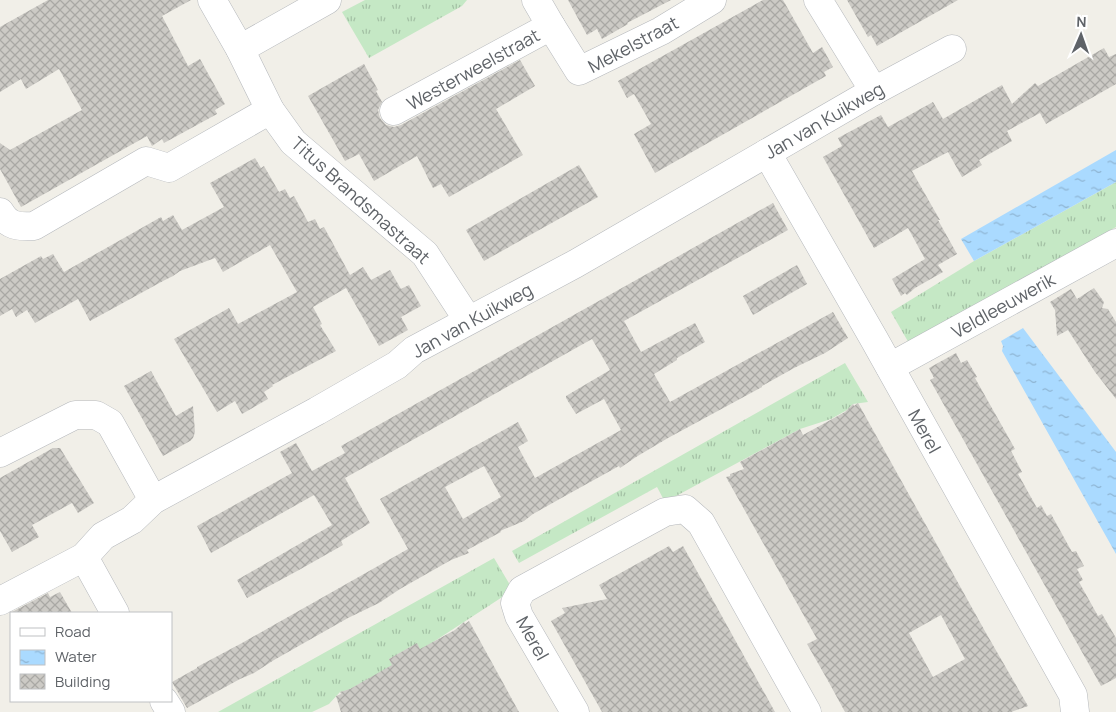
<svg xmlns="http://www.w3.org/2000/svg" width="1116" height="712" font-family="Manrope,sans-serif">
  <defs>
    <pattern id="grass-tufts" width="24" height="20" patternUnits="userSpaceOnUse" patternTransform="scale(1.25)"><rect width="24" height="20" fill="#c5e8c5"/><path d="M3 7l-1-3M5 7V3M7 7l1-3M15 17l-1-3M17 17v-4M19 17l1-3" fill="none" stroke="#a3c0a4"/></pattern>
    <pattern id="water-ripples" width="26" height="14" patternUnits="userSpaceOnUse" patternTransform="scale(1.25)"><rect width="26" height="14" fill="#aadaff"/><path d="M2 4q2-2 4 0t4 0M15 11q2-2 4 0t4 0" fill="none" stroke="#8eb4d2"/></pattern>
    <pattern id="building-cross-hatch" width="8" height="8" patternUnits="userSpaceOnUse" patternTransform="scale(1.25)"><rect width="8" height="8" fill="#cccac5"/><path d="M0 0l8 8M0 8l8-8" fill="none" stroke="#a9a8a4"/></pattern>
  </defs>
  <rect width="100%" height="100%" fill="#f1efe8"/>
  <g fill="url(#grass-tufts)">
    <path d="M365 0H467L462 6 369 58 342 12Z"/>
    <path d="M1116 182V227L910 345 891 312 974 261Z"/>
    <path d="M845 363 868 402 853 404 847 410 831 419 800 429 665 502 657 487 519 563 512 551Z"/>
    <path d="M494 558 513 590 421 650 416 644 389 659 393 666 348 690 340 692 329 704 312 712H218Z"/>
  </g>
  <g fill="url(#water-ripples)">
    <path d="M1116 150V182L974 261 961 239Z"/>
    <path d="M1023 328 1116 452V554L1002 351 1003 346 1001 341Z"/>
  </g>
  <g fill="url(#building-cross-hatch)" fill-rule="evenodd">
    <path d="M48 0H191L162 16 188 66 200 59 225 104 215 110 217 114 164 143 162 139 152 146 147 136 21 207 0 169V143L10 150 82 110 59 69 26 89 21 79 0 92V27Z"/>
    <path d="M568 0H671L627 23 628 24 602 39 597 29 587 35Z"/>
    <path d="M763 0H783L813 53 822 47 833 67 824 72 826 76 655 173 634 134 651 124 634 94 627 98 618 81Z"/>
    <path d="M847 0H958L877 46 871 35 868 37Z"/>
    <path d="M1104 48 1109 57 1116 54V84L1046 124 1040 113 1007 131 1012 141 979 160 982 165 962 177 948 152 912 171 933 208 940 220H938L957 254 938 265 943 272 915 288 907 295 905 293 901 296 892 279 925 259 908 228 874 248 823 157 842 146 838 138 881 115 888 127 933 102 943 119 1002 85 1012 104 1035 83 1038 86Z"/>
    <path d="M520 60 535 86 496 109 523 155 449 197 441 184 433 188 417 156 374 181 359 154 345 161 308 96 364 64 378 90 376 91 382 102 378 110 380 118 386 125 394 127 401 125Z"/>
    <path d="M255 158 261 168 264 166 279 192 285 189 290 198 294 196 308 222 315 219 320 229 324 227 350 275 363 267 371 280 390 270 401 289 409 285 421 306 401 317 408 330 379 346 346 288 313 307 322 324 320 325 336 351 272 385 273 386 264 392 268 399 242 414 235 401 217 412 174 339 229 308 238 324 297 292 270 245 223 272 215 258 180 271 173 276 163 281 90 321 78 299 35 323 27 310 16 317 12 309 0 316V279L41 256 43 259 53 254 64 272 161 217 163 221 173 215 182 230 224 207 210 183Z"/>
    <path d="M579 165 598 197 484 261 466 230Z"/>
    <path d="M773 203 788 230 624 321 641 352 695 323 705 342 677 358V360L654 374 670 402 833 312 848 338 825 353 794 368 762 386V387L668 438 636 457 620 468 619 466 565 496 533 514 524 521 500 531 501 532 467 550 469 553 451 560 400 589 379 603 348 618 274 660 254 673 240 679 187 708 172 682 197 668V667L242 643 408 549 380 499 518 422 528 441 518 447 535 478 621 430 604 399 576 414 566 398V396L610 370 592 339 345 478 370 523 341 541 343 545 299 570 247 598 237 580 332 525 314 495 211 553 197 526 292 473 280 452 296 443 312 471 345 453 341 446ZM484 466 501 497 463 519 445 487Z"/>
    <path d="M797 265 807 284 753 315 743 296Z"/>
    <path d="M1094 288 1104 302 1102 308 1108 309 1116 322V399L1095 372 1068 330 1057 336 1055 310 1050 302 1071 289 1077 299Z"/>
    <path d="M956 353 961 363 967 360 977 377 975 378 1015 449 1011 451 1022 472 1018 474 1037 508 1041 505 1047 516 1051 514 1072 552 1076 551 1084 566 1077 569 1083 580 1079 582 1098 616 1102 614 1116 638V678L1101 686 930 380 934 378 929 368Z"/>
    <path d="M151 371 176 416 193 406 195 432 193 438 190 441 163 456 124 386Z"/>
    <path d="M858 403 986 633 1028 706 1011 712H845L827 679 807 644 817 639 726 477 730 476V474L744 469 740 462 800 429 803 435 845 412 853 404 854 406ZM941 615 965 659 933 677 909 633Z"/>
    <path d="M53 448H60L94 503 78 513 72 503 32 525 39 537 12 552 0 531V478Z"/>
    <path d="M669 546 673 552 683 546 775 712H602L551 621 565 613 562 608 607 599 599 585Z"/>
    <path d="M60 592 72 613H10L48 593 50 597Z"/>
    <path d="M469 621 519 712H341L336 696 341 694 340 692 350 689 392 665 389 659 417 643 420 649 455 630 464 622 465 624Z"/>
  </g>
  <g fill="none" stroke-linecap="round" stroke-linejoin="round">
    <g stroke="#b5b8bc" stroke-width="29">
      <g id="street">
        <path d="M212 0 240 49 270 110 293 142 425 254 468 320"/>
        <path d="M536 0 551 26 579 71 661 31 712 0"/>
        <path d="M818 0 874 91"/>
        <path d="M240 49 327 0"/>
        <path d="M394 111 551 26"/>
        <path d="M767 153 874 339 1073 695 1075 712"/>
        <path d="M0 212C8 226 18 227 34 226L146 161 169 168 270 110"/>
        <path d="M890 367 1116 243"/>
        <path d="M0 453 75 415H96L110 423 153 500"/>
        <path d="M84 557 115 613"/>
        <path d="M0 601 84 557 103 536 132 520 153 500 317 411 397 365 414 350 575 264 874 91 952 49"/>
        <path d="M164 701 171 712"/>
        <path d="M575 712 519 616 515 603 522 590 665 512 685 509 701 523 807 712"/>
      </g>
    </g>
    <use href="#street" stroke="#fff" stroke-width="28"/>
  </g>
  <g text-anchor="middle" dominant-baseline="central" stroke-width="4" stroke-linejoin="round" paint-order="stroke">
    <g font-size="18" fill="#5f6368" stroke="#fff">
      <text transform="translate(633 44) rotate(-28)">Mekelstraat</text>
      <text transform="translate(473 69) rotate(-29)">Westerweelstraat</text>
      <text transform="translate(824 120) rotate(-30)">Jan van Kuikweg</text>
      <text transform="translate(361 200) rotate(42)">Titus Brandsmastraat</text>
      <text transform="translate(1003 305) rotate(-29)">Veldleeuwerik</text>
      <text transform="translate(472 320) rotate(-29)">Jan van Kuikweg</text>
      <text transform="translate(925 431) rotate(61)">Merel</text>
      <text transform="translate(533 638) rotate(61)">Merel</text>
    </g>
  </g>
  <rect x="10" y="612" width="162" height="90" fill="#ffffff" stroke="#bfc1c3"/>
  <rect x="20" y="628" width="25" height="8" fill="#ffffff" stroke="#bfc1c3"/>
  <text x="55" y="637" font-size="15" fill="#5f6368">Road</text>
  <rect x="20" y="650" width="25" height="15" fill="url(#water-ripples)" stroke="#bfc1c3"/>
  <text x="55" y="662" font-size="15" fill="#5f6368">Water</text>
  <rect x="20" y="674" width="25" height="15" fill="url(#building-cross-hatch)" stroke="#bfc1c3"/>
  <text x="55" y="687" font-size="15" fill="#5f6368">Building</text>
  <g transform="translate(1081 35) rotate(2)" stroke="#ffffff" stroke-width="4" paint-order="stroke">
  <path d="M0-4L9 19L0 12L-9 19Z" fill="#5f6368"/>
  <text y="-8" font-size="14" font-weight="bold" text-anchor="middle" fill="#5f6368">N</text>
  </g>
</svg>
